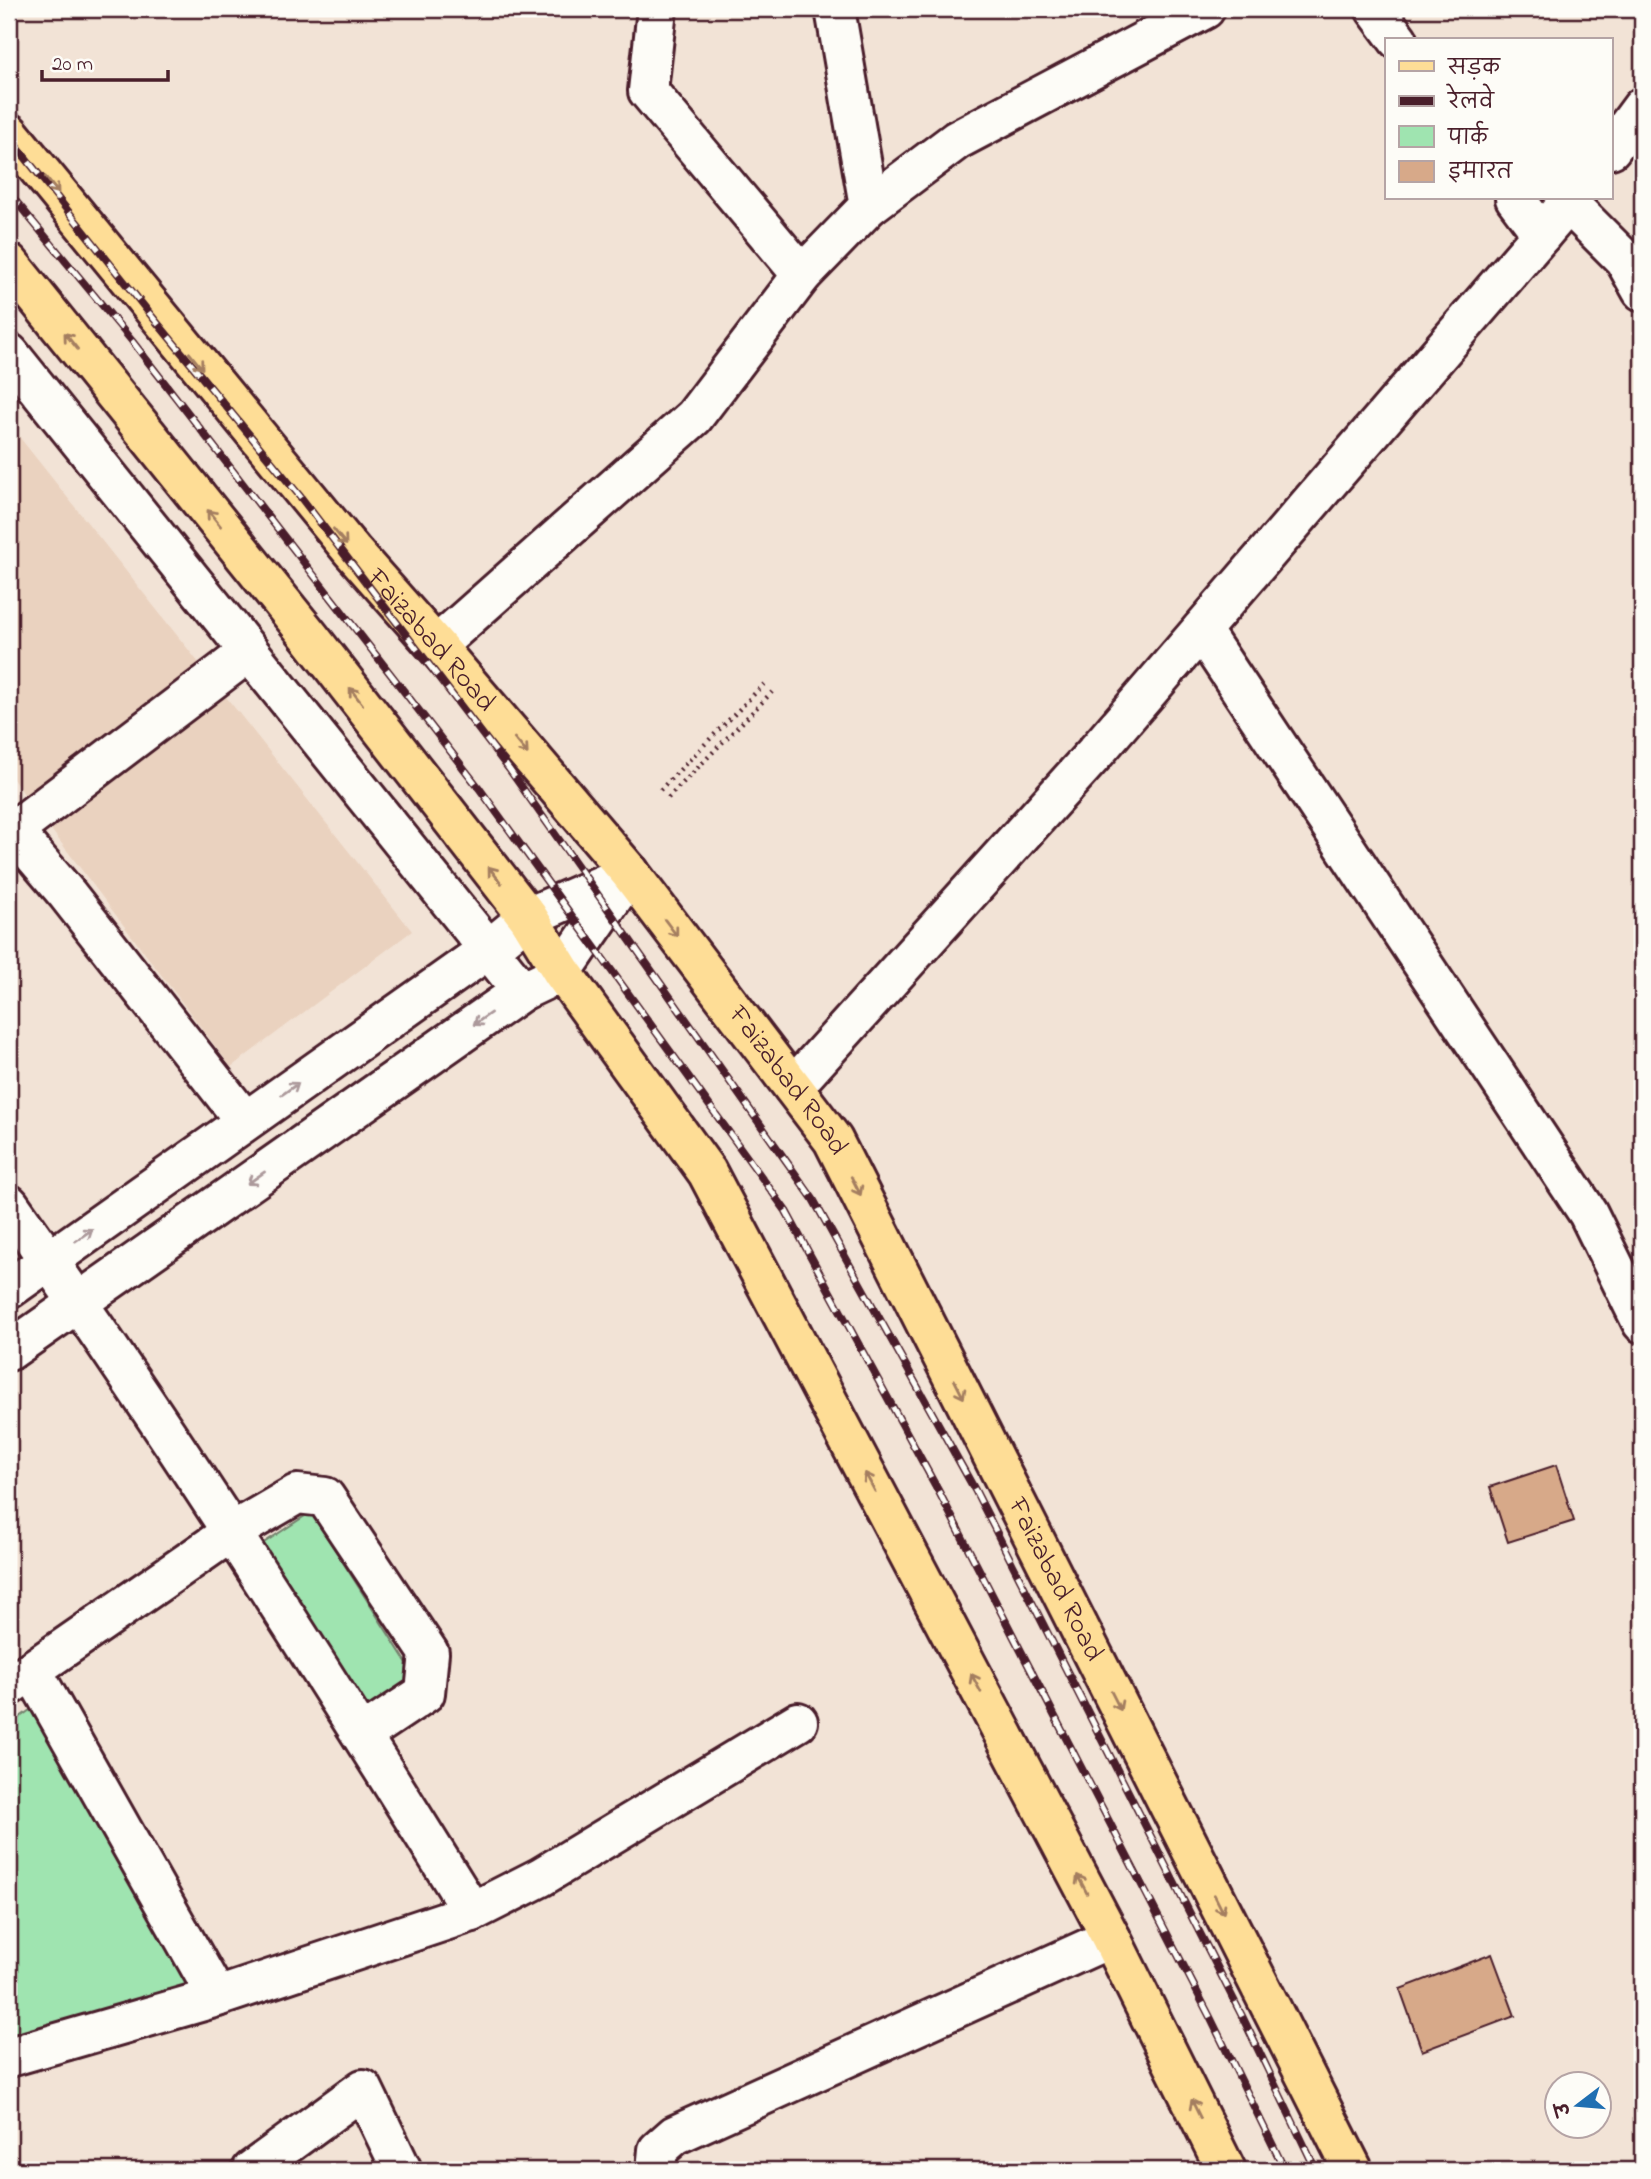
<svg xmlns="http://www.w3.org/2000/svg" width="1651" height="2179" font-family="'Indie Flower','Playpen Sans Deva',sans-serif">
  <rect width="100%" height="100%" fill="#f2e3d6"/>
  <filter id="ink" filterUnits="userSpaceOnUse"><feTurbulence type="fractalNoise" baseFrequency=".0143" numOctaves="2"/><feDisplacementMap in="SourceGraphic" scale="14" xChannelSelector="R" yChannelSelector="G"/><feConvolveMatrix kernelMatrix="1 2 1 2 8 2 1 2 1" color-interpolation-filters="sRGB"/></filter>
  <g filter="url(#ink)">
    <path fill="#ead2bf" d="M9 424 412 931 231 1067 9 774Z"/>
    <g fill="#9fe4b0" stroke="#74826e" stroke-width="2">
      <path d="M311 1512 417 1679 362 1715 256 1548Z"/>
      <path d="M37 1705 194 1987 9 2042V1725Z"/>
    </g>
    <g fill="#d7a989" stroke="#4a1f2b" stroke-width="2">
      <path d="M1556 1465 1574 1521 1508 1542 1490 1487Z"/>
      <path d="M1492 1954 1515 2016 1422 2051 1400 1989Z"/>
    </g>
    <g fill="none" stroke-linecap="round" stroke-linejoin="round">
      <g stroke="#4a1f2b" stroke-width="44">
        <g id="minor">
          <path d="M657 9 648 91 802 275"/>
          <path d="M835 9 869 206"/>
          <path d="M1375 9 1398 40"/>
          <path d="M1611 149 1642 107"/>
          <path d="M1515 198 1542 234"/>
          <path d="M1569 204 1624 259 1642 291"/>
          <path d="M9 353 522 991"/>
          <path d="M1201 630 1588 1213 1642 1323"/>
          <path d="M436 646 694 417 802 275 869 206 957 140 1205 9"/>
          <path d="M9 826 67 894 245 1121"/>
          <path d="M13 831 249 652"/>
          <path d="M793 1087 1095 753 1573 198"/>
          <path d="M9 1204C172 1434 324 1673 472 1912"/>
          <path d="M9 1289 489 949 528 917 630 873"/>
          <path d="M9 1351 522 991 562 972 630 873"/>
          <path d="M32 1670 217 1997"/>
          <path d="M9 1686 230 1533 297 1494 325 1497 429 1653 425 1693 362 1735"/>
          <path d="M9 2057 217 1997 472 1912 541 1877 798 1722"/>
          <path d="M252 2170 363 2089 402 2170"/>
          <path d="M656 2170 658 2150 675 2135 1111 1938"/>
        </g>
      </g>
      <g stroke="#4a1f2b" stroke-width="44">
        <g id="major">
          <path id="s1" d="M9 133 352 551 436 646 630 873 833 1140 1353 2170"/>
          <path d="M9 263 310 637 528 917 562 972 707 1172 1111 1938 1226 2170"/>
        </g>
      </g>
      <g stroke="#4a1f2b" stroke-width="4.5" stroke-dasharray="2 5" stroke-linecap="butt">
        <path d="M660 790 765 683"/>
        <path d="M668 798 772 692"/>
      </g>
      <use href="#minor" stroke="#fdfcf7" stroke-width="38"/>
      <use href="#major" stroke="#fedd96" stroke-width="38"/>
      <g stroke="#4a1f2b" stroke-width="8">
        <g id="rail">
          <path d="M9 137 150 314 299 495 509 769 813 1199 975 1490 1242 2016 1316 2170"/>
          <path d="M9 193 132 341 479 788 786 1211 939 1492 1210 2017 1285 2170"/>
        </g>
      </g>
      <use href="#rail" stroke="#fdfcf7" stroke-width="5" stroke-dasharray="16" stroke-linecap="butt"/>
    </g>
    <defs><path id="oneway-shaft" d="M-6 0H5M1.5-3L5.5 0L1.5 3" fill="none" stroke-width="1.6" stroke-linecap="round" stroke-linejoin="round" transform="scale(1.75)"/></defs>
    <g stroke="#a47e60">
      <use href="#oneway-shaft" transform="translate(52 185) rotate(51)"/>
      <use href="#oneway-shaft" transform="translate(71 341) rotate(-129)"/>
      <use href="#oneway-shaft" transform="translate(196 361) rotate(51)"/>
      <use href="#oneway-shaft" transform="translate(214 518) rotate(-129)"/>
      <use href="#oneway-shaft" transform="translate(340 537) rotate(51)"/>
      <use href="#oneway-shaft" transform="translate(356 696) rotate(-128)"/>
      <use href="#oneway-shaft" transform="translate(521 746) rotate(50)"/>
      <use href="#oneway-shaft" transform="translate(495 875) rotate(-128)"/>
      <use href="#oneway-shaft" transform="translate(671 928) rotate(53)"/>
      <use href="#oneway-shaft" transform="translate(856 1186) rotate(63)"/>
      <use href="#oneway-shaft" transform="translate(959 1389) rotate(63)"/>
      <use href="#oneway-shaft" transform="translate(870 1482) rotate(-118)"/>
      <use href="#oneway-shaft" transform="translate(976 1683) rotate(-118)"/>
      <use href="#oneway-shaft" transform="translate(1116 1701) rotate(63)"/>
      <use href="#oneway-shaft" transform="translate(1082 1884) rotate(-118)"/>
      <use href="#oneway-shaft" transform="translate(1219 1904) rotate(63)"/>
      <use href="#oneway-shaft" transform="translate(1196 2109) rotate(-116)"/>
    </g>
    <g stroke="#ac999b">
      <use href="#oneway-shaft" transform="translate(482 1019) rotate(145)"/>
      <use href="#oneway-shaft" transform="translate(290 1089) rotate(-35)"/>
      <use href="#oneway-shaft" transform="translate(256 1178) rotate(145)"/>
      <use href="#oneway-shaft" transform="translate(84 1235) rotate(-35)"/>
    </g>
  </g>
  <g text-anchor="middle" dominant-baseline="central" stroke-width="5" stroke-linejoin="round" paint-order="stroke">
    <g font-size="28" fill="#4a1f2b" stroke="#fdfcf7">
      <text stroke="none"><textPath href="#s1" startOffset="660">Faizabad Road</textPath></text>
      <text stroke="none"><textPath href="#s1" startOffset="1227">Faizabad Road</textPath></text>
      <text stroke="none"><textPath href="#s1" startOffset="1794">Faizabad Road</textPath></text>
    </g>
  </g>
  <rect width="1651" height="2179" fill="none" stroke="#fdfcf7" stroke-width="35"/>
  <rect x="18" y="18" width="1616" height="2144" fill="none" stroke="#4a1f2b" stroke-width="2.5" filter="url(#ink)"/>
  <rect x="1385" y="38" width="228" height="161" fill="#fdfcf7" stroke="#b5a4a5" stroke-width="2"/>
  <rect x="1399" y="61" width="35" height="10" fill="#fedd96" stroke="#b5a4a5" stroke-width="2"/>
  <text x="1448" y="74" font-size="21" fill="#4a1f2b">सड़क</text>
  <rect x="1399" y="96" width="35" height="10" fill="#4a1f2b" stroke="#b5a4a5" stroke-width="2"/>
  <text x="1448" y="108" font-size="21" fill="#4a1f2b">रेलवे</text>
  <rect x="1399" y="126" width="35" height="21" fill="#9fe4b0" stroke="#b5a4a5" stroke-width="2"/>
  <text x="1448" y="144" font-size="21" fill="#4a1f2b">पार्क</text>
  <rect x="1399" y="161" width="35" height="21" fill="#d7a989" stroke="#b5a4a5" stroke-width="2"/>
  <text x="1448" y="178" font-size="21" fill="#4a1f2b">इमारत</text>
  <g transform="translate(1578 2105) rotate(254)"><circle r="33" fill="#fdfcf7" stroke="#b5a4a5" stroke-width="2"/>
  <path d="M0-5L12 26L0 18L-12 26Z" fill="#1f6fb2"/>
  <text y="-10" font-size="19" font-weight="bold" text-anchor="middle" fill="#4a1f2b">उ</text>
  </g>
  <path d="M42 70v10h126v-10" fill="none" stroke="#4a1f2b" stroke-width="3.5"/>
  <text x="52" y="70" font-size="21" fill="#4a1f2b" stroke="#fdfcf7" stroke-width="5" paint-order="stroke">20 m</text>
</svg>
